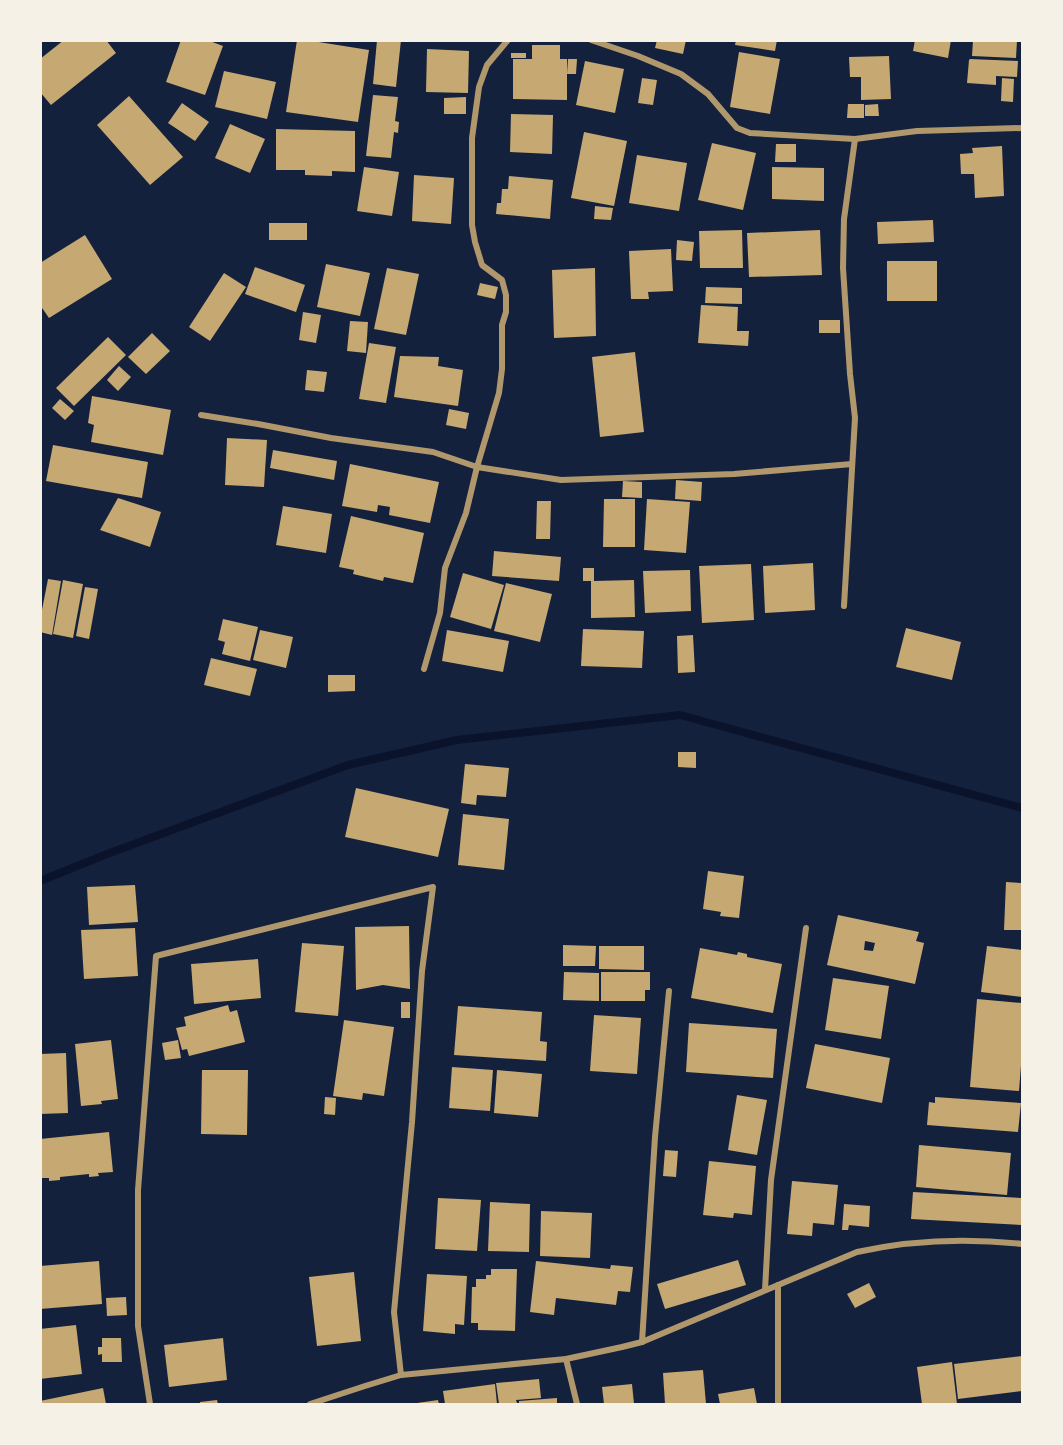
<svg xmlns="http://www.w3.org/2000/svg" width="1063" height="1445" font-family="'DejaVu Sans',sans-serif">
  <rect width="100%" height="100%" fill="#14213d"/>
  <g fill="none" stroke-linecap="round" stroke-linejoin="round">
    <path stroke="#0b132b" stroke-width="8" d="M40 881 107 854 348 765 457 740 680 715 1022 808"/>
  </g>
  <g fill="#c6a872" fill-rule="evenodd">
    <path d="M64 40H106L116 53 51 105 40 92V59Z"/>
    <path d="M181 40H207L223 46 205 95 166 82Z"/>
    <path d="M297 40H306L369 50 358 122 286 112Z"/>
    <path d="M377 40H401L396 87 373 84Z"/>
    <path d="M657 40H686L683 54 655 48Z"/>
    <path d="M736 40H777L775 51 735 45Z"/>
    <path d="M915 40H951L948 58 913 51Z"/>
    <path d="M973 40H1017L1016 58 972 56Z"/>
    <path d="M532 45H560V59H567V100L513 99V59H532Z"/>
    <path d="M427 49 469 51 468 93 426 92Z"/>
    <path d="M739 52 780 59 770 114 730 107Z"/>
    <rect x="511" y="53" width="15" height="5"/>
    <path d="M889 56 891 99 861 100V77H850L849 57Z"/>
    <path d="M568 59H577L576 74H567Z"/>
    <path d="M970 59 1018 61 1017 77 996 76V85L967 83 969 60Z"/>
    <path d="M585 61 624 69 615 113 576 105Z"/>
    <path d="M224 71 276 82 267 119 215 107Z"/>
    <path d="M642 78 657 80 653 105 638 103Z"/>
    <path d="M1002 78 1014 79 1013 102 1001 101Z"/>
    <path d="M373 95 398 97 395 121 399 122 398 133 394 132 391 158 366 156Z"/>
    <path d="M129 96 183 157 150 185 97 125Z"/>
    <path d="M466 97V114H444V98Z"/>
    <path d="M182 103 209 122 195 141 168 123Z"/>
    <path d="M848 104H864V118H847Z"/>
    <path d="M878 104 879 116H865V105Z"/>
    <path d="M511 114 553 115 552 154 510 152Z"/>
    <path d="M230 124 265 139 250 173 215 158Z"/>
    <path d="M276 129 355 131V172L332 171V176L305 175V170H276Z"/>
    <path d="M584 132 627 141 614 206 571 198Z"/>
    <path d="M712 143 756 153 743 210 698 200Z"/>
    <path d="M776 144H796V162H775Z"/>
    <path d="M1002 146 1004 196 975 198 974 174H961L960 154 973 153 972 148Z"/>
    <path d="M637 155 687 163 679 211 629 203Z"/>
    <path d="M364 167 399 172 392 216 357 211Z"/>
    <path d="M772 167 824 168V201L772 199Z"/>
    <path d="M414 175 454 178 451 224 412 221Z"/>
    <path d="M509 176 553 180 550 219 496 214 497 203H501L502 189H508Z"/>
    <path d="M595 206 613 208 611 220 594 219Z"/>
    <path d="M933 220 934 242 878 244 877 222Z"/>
    <rect x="269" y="223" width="38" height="17"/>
    <path d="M742 230 743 268H700L699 231Z"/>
    <path d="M820 230 822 275 749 277 747 233Z"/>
    <path d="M85 235 112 279 49 318 40 305V263Z"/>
    <path d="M677 240 694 242 692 261 676 260Z"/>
    <path d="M671 249 673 291 648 292 649 299H631L629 251Z"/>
    <rect x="887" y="261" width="50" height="40"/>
    <path d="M326 264 370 273 360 316 317 307Z"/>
    <path d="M255 267 305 285 296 312 245 294Z"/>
    <path d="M387 268 419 274 406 335 374 329Z"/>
    <path d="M595 268 596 336 554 338 552 270Z"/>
    <path d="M224 273 246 287 210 341 189 327Z"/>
    <path d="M480 283 498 287 495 299 477 295Z"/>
    <path d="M706 287 742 288V304L705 303Z"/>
    <path d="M701 305 738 307 737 331H749L748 346 698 343Z"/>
    <path d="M303 312 321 315 316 343 299 340Z"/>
    <rect x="819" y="320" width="21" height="13"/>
    <path d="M350 321 368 322 366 353 347 351Z"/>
    <path d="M152 333 170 351 146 374 128 357Z"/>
    <path d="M108 337 126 355 74 406 56 388Z"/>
    <path d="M369 343 396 347 386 403 359 399Z"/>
    <path d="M635 352 644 432 600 437 592 357Z"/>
    <path d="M400 356 439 357 438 366 463 370 458 406 394 397Z"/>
    <path d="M119 366 131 377 118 391 107 380Z"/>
    <path d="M307 370 327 372 324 392 305 390Z"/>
    <path d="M92 396 171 410 163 455 91 442 94 425 88 423Z"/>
    <path d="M60 399 74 411 65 420 52 408Z"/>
    <path d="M449 409 469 413 466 429 446 425Z"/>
    <path d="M227 438 267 440 264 487 225 485Z"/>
    <path d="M53 445 148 462 142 498 46 481Z"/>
    <path d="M273 450 337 461 334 480 270 468Z"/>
    <path d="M350 464 439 482 430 523 389 515 390 507 378 505 377 512 342 506Z"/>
    <path d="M676 480 702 482 701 501 675 499Z"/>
    <path d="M623 481 642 482V498L622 497Z"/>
    <path d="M118 498 161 512 150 547 100 530Z"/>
    <path d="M604 499H635V547H603Z"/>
    <path d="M647 499 690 502 686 553 644 550Z"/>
    <path d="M537 501H551L550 539H536Z"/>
    <path d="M283 506 332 514 326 553 276 545Z"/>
    <path d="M351 516 424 533 413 583 384 577 383 581 353 574 354 570 339 567Z"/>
    <path d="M494 551 561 557 559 581 492 576Z"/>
    <path d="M813 563 815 610 765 613 763 566Z"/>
    <path d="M751 564 754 620 702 623 699 566Z"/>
    <path d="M583 568H594V581L634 580 635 617 591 618V581H583Z"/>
    <path d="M690 570 691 611 645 613 643 571Z"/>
    <path d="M463 573 504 585 491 629 450 617Z"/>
    <path d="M48 579 61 581 52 635 40 632V620Z"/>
    <path d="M63 580 83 584 73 638 53 634Z"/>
    <path d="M506 583 552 594 540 642 494 631Z"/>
    <path d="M85 587 98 589 89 639 76 636Z"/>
    <path d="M223 619 258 627 250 661 222 654 225 642 218 640Z"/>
    <path d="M906 628 961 642 952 680 896 667Z"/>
    <path d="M583 629 644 631 642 668 581 666Z"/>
    <path d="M260 630 293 637 286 668 253 660Z"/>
    <path d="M447 630 509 641 503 672 442 661Z"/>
    <path d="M693 635 695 672 678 673 677 636Z"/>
    <path d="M211 658 257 669 250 696 204 685Z"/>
    <path d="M328 675H355V691L328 692Z"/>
    <path d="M678 752H696V768L678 767Z"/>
    <path d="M465 764 509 768 506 797 477 795 476 805 461 803Z"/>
    <path d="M356 788 449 809 438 857 345 837Z"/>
    <path d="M463 814 509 819 504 870 458 865Z"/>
    <path d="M708 871 744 876 739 918 720 916 721 912 703 909Z"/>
    <path d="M1006 882 1022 883V930H1004Z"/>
    <path d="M135 885 138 922 89 925 87 887Z"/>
    <path d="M838 915 919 932 916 941 924 943 915 984 827 965ZM865 941 875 943 873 951 864 950Z"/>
    <path d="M409 926 410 989 383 985 356 990 355 927Z"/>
    <path d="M135 928 138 976 84 979 81 930Z"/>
    <path d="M302 943 344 946 338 1016 295 1012Z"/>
    <path d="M563 945 596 946 595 966H563Z"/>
    <path d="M599 946H644V970L599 969Z"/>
    <path d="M987 946 1022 950V997L981 992Z"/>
    <path d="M700 948 737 955 738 952 747 954V957L782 964 773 1013 691 998Z"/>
    <path d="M258 959 261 998 194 1004 191 964Z"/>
    <path d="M564 972 599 973V1001L563 1000Z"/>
    <path d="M601 972H650V990H645V1001H601Z"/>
    <path d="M833 978 889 986 881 1039 825 1030Z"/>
    <path d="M977 999 1022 1003V1052L1019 1091 970 1087Z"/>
    <rect x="401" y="1002" width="9" height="16"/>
    <path d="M228 1005 230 1012 237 1010 245 1042 189 1056 187 1049 182 1050 176 1028 186 1026 184 1017Z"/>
    <path d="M458 1006 542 1012 540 1041 547 1042 546 1061 454 1055Z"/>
    <path d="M594 1015 641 1018 637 1074 590 1071Z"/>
    <path d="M344 1020 394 1027 384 1096 363 1093 362 1100 333 1096Z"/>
    <path d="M689 1023 777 1029 773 1078 686 1072Z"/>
    <path d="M111 1040 118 1099 101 1101 102 1104 81 1106 75 1044Z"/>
    <path d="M178 1040 181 1058 165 1060 162 1043Z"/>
    <path d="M815 1044 890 1058 882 1103 806 1088Z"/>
    <path d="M66 1053 68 1113 40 1114V1054Z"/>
    <path d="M452 1067 493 1070 490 1111 449 1108Z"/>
    <path d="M202 1070H248L247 1135 201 1134Z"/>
    <path d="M497 1070 542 1074 538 1117 494 1113Z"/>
    <path d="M737 1095 767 1100 757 1155 728 1150Z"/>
    <path d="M325 1097 336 1098 335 1115 324 1114Z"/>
    <path d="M935 1097 1021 1103 1018 1132 927 1125 929 1102 935 1103Z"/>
    <path d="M109 1132 113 1172 98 1173 99 1176 89 1177V1174L60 1177V1180L49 1181V1178H40V1139Z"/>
    <path d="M919 1145 1011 1153 1007 1195 916 1187Z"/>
    <path d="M665 1150 678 1151 676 1177 663 1176Z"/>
    <path d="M709 1161 756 1166 752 1215 734 1213 733 1218 703 1215Z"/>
    <path d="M792 1181 838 1185 834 1225 813 1223 812 1236 787 1234Z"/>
    <path d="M913 1192 1022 1198V1225L911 1219Z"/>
    <path d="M438 1198 481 1200 477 1251 435 1249Z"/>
    <path d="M490 1202 530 1204 529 1252 488 1251Z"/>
    <path d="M844 1204 870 1206 869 1227 849 1225 848 1230H842Z"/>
    <path d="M541 1211 592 1213 590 1258 540 1256Z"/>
    <path d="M738 1260 746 1285 665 1309 657 1284Z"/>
    <path d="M99 1261 102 1304 40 1309V1266Z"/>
    <path d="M536 1261 610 1269 611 1265 633 1267 630 1292 618 1291 616 1305 556 1298 554 1315 530 1312Z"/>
    <path d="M491 1269H517L515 1331 478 1330V1323H471L472 1287H476V1279H486V1275H491Z"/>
    <path d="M354 1272 361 1341 317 1346 309 1277Z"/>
    <path d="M427 1274 467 1276 464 1325 455 1324V1334L423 1331Z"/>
    <path d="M869 1283 876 1297 855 1308 847 1294Z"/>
    <path d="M126 1297 127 1315 107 1316 106 1298Z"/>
    <path d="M76 1325 82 1374 40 1379V1329Z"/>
    <path d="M102 1338H121L122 1362H102V1354L98 1355V1347H102Z"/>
    <path d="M223 1338 227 1380 169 1387 164 1345Z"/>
    <path d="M1022 1356V1391L958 1399 954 1364Z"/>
    <path d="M952 1362 957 1404H922L917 1367Z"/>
    <path d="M703 1370 706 1404H665L663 1373Z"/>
    <path d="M539 1379 541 1398 516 1400 517 1403 499 1404 496 1383Z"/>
    <path d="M495 1384 497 1404H445L443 1391Z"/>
    <path d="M632 1384 634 1404H604L602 1387Z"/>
    <path d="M103 1388 106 1404H40V1401Z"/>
    <path d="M754 1388 757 1404H720L718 1394Z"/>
    <path d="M557 1398V1404H519V1401Z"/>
    <path d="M217 1400 218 1404H200V1402Z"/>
    <path d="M438 1400 439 1404H417V1403Z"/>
  </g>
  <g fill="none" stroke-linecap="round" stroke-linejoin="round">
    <g stroke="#b1986c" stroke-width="6">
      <path d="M591 40 638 56 681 74 708 94 737 128 750 133 855 139 917 131 1022 128"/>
      <path d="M201 415 258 424 331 438 433 452 477 467 561 480 734 474 852 464"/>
      <path d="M844 606 855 418 850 374 843 268 844 219 855 139"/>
      <path d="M424 669 440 613 445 568 466 513 477 467 499 393 502 369V325L506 312V295L502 280 482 265 475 242 472 225V138L479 87 487 65 508 40"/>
      <path d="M778 1285V1404"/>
      <path d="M765 1290 771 1180 806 928"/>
      <path d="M642 1342 655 1137 669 991"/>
      <path d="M566 1359 577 1404"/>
      <path d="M150 1404 138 1326V1190L156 956 433 887 422 971 412 1122 394 1312 401 1375"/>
      <path d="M310 1404 365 1386 401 1375 566 1359 622 1347 642 1342 680 1326 857 1252C911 1240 967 1238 1022 1244"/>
    </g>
  </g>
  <rect width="1063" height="1445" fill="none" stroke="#f6f1e7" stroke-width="84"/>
</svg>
